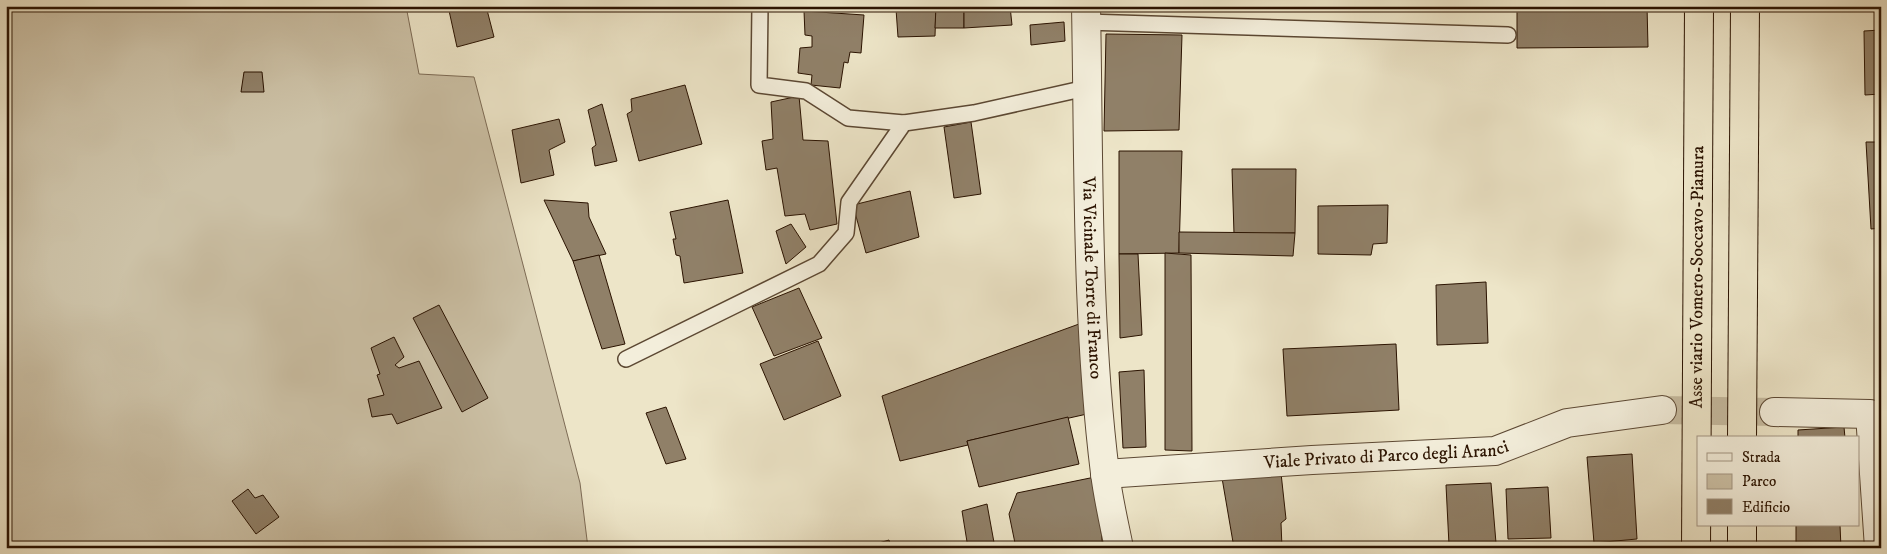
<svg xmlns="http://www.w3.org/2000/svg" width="1887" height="554" font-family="'IM FELL DW Pica',serif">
  <rect width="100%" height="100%" fill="#ede5c8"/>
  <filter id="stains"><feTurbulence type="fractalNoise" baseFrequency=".004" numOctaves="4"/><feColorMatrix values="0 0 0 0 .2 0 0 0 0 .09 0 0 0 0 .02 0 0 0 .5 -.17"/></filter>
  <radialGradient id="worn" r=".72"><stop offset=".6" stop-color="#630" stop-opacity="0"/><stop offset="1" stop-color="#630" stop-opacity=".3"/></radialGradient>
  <path fill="#ccc1a6" stroke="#7c6a54" d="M6 6H406L419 74 474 77 580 483 588 548H6Z"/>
  <g fill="#908068" stroke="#2b1301">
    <path d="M448 6H486L494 37 457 47Z"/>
    <path d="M936 6 935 36 898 37 896 9Z"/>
    <path d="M936 6H964V28H935Z"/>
    <path d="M964 6H1010L1012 25 964 28Z"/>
    <path d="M1364 6H1434V11L1363 9Z"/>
    <path d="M1517 6H1647L1648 47 1517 48Z"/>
    <path d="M804 11 864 15 861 53 850 52 848 63 844 62 840 88 811 85 812 75 798 73 800 48 812 47V36L805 35Z"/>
    <path d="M1064 22 1065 41 1031 45 1030 25Z"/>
    <path d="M1881 30V94L1865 95 1864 31Z"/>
    <path d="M1106 34 1182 35 1179 130 1104 131Z"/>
    <path d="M244 72H262L264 92H241Z"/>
    <path d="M685 85 702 144 639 161 627 114 632 111 631 99Z"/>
    <path d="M799 96 803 140 828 141 837 224 810 230 805 214 785 216 777 168 766 170 762 141 773 139 771 102Z"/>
    <path d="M602 104 617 161 595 166 592 148 596 145 588 110Z"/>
    <path d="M559 119 565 142 549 150 554 175 521 183 512 130Z"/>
    <path d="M971 122 981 194 954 198 944 127Z"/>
    <path d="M1866 142H1881V228L1871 229Z"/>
    <path d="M1119 151H1182L1179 253 1119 254Z"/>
    <path d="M1232 169H1296L1295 233 1234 234Z"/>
    <path d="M910 191 919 237 866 253 853 205Z"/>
    <path d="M544 200 588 203 589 217 606 254 573 261Z"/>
    <path d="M728 200 743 273 684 283 680 256 676 255 673 239H676L670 212Z"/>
    <path d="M1388 205 1387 243 1373 244 1371 255 1318 254V206Z"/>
    <path d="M791 224 806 247 786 264 776 231Z"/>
    <path d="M1179 232 1295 233 1293 256 1179 253Z"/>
    <path d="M1165 253 1191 255 1192 451 1165 450Z"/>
    <path d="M1119 254H1138L1142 335 1120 338Z"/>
    <path d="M599 255 625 344 602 349 573 261Z"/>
    <path d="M1876 281H1881V345Z"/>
    <path d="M1486 282 1488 343 1437 345 1436 285Z"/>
    <path d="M799 288 822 338 774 356 752 307Z"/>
    <path d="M439 305 488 398 462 412 413 318Z"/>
    <path d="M1079 324 1087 414 967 441 968 445 900 461 882 396Z"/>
    <path d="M394 337 404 357 395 365 399 368 419 361 442 408 397 424 392 414 372 417 368 399 384 395 377 375 380 374 371 348Z"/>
    <path d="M818 341 841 396 784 420 760 364Z"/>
    <path d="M1396 344 1399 410 1287 416 1283 349Z"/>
    <path d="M1144 370 1146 447 1123 448 1119 372Z"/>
    <path d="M666 407 686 459 666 464 646 413Z"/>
    <path d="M1068 417 1079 464 979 487 967 441Z"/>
    <path d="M1844 427 1845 438H1798V430Z"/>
    <path d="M1632 454 1637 539 1594 543 1587 457Z"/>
    <path d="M1281 473 1286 519 1281 523 1282 548H1234L1222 478Z"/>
    <path d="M1095 477 1103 548H1016L1009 514 1017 493Z"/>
    <path d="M1491 483 1496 543 1449 545 1446 485Z"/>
    <path d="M1548 487 1551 538 1508 539 1506 489Z"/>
    <path d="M248 489 255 498 263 495 279 517 256 534 232 501Z"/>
    <path d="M987 504 995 548H968L962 511Z"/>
    <path d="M1796 525H1840L1841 548H1796Z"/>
    <path d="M889 540 891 548H862Z"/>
  </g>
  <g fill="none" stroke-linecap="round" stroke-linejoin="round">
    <path stroke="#c6bba0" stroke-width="28" stroke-dasharray="28 14" stroke-linecap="butt" d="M1662 410 1774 412"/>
    <g stroke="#5c4833" stroke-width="18">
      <g id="service">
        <path d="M760 6 759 85 806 91 848 118 904 123"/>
        <path d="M1086 22 1508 35"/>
        <path d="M626 359 819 264 846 233 849 202 904 123 974 113 1086 88"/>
      </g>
    </g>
    <g stroke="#5c4833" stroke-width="30">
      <g id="minor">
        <path id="s1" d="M1086 6C1089 161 1086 319 1105 473 1108 498 1114 523 1119 548"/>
        <path d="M1774 412 1870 414 1879 548"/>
        <path id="s2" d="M1105 474 1312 460 1495 451 1567 423 1662 410"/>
      </g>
    </g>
    <g stroke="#2b1301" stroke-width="30">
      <path id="trunk" d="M1742 548V525"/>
    </g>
    <use href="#service" stroke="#f3eedb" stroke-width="15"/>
    <use href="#minor" stroke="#f3eedb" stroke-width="28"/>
    <use href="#trunk" stroke="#ede5c8" stroke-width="28"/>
    <g stroke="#2b1301" stroke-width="30" stroke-linecap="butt">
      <g id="trunk-bridge">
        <path d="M1742 438 1745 6"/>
        <path id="s3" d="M1696 548 1699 6"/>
      </g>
    </g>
    <use href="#trunk-bridge" stroke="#ede5c8" stroke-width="28"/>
  </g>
  <g text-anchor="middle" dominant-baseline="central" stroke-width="4" stroke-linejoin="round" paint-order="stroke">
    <g font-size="18" fill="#2b1301" stroke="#f3eedb">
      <text stroke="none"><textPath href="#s3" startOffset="271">Asse viario Vomero-Soccavo-Pianura</textPath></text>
      <text stroke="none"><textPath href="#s1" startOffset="272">Via Vicinale Torre di Franco</textPath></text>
      <text stroke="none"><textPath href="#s2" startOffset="282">Viale Privato di Parco degli Aranci</textPath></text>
    </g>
  </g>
  <rect width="1887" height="554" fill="none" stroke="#ede5c8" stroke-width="25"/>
  <rect x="8" y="8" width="1872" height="539" fill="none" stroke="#2b1301" stroke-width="2.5"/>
  <rect x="12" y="12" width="1862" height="529" fill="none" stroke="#2b1301"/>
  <rect x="1697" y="436" width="162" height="90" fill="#f3eedb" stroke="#a39684"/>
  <rect x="1707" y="453" width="25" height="8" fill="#f3eedb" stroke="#a39684"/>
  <text x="1742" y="462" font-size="15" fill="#2b1301">Strada</text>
  <rect x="1707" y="474" width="25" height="15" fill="#ccc1a6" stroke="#a39684"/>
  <text x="1742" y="486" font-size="15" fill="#2b1301">Parco</text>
  <rect x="1707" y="499" width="25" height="15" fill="#908068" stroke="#a39684"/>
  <text x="1742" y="512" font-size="15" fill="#2b1301">Edificio</text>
  <rect width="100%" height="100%" filter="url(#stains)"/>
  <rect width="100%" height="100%" fill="url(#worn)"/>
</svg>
